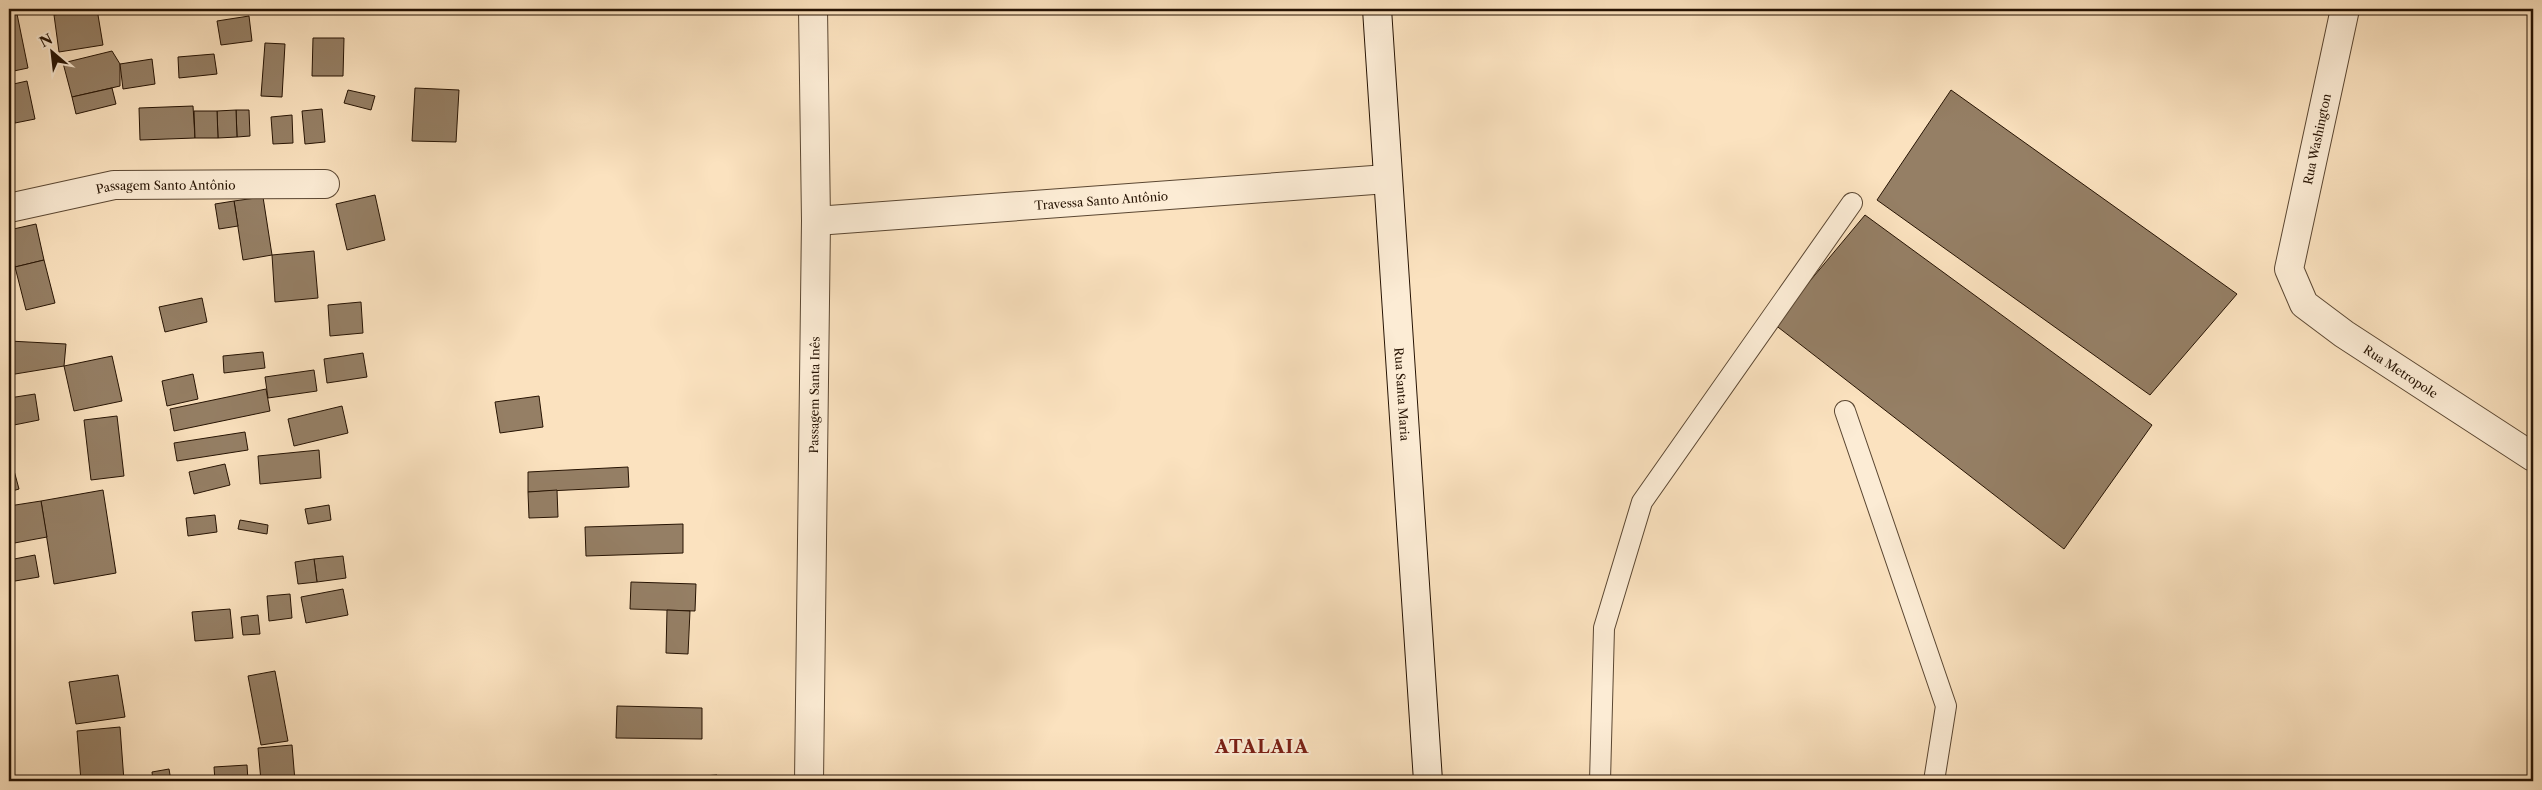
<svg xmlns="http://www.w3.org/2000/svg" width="2542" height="790" font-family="'Libre Caslon Text',serif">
  <rect width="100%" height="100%" fill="#fbe2bf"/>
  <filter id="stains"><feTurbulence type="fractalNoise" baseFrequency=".004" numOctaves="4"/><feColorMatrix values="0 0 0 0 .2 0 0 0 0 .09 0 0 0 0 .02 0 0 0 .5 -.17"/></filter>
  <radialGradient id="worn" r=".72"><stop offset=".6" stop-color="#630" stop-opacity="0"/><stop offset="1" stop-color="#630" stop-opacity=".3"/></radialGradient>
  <g fill="#957f65" stroke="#261303">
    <path d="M9 9H16L28 68 9 72Z"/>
    <path d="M97 9 103 45 59 52 54 15Z"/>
    <path d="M249 16 252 41 221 45 217 21Z"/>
    <path d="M313 38H344L343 76H312Z"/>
    <path d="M265 43 285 44 282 97 261 96Z"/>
    <path d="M112 51 120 64V86L72 97 63 63Z"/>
    <path d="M214 54 217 74 179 78 178 57Z"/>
    <path d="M152 59 155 84 123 89 120 64Z"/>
    <path d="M27 81 35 119 15 123 9 85Z"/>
    <path d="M112 88 116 104 76 114 72 97Z"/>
    <path d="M415 88 459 90 456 142 412 141Z"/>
    <path d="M348 90 375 96 371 110 344 103Z"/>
    <path d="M1951 90 2237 294 2150 395 1877 200Z"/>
    <path d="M193 106 195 138 140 140 139 108Z"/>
    <path d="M322 109 325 142 305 144 302 111Z"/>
    <path d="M236 110H249L250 136 237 137Z"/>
    <path d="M236 110 237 137 218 138 217 111Z"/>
    <path d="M194 111H217L218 138H195Z"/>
    <path d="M292 115 293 143 273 144 271 117Z"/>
    <path d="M375 195 385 240 347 250 336 204Z"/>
    <path d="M263 197 272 255 243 260 234 201Z"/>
    <path d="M234 201 238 226 219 229 215 204Z"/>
    <path d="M1865 215 2152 425 2064 549 1774 324Z"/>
    <path d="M36 224 44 260 15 267 9 230Z"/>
    <path d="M314 251 318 298 275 302 272 255Z"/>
    <path d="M44 260 55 303 26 310 15 267Z"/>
    <path d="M202 298 207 322 165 332 159 307Z"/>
    <path d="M361 302 363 333 330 336 328 305Z"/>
    <path d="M9 341 66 344 64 366 9 375Z"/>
    <path d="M263 352 265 368 224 373 223 356Z"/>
    <path d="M363 353 367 377 327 383 324 359Z"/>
    <path d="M112 356 122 401 74 411 64 366Z"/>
    <path d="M314 370 317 391 268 398 265 377Z"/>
    <path d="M193 374 198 399 167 406 162 381Z"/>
    <path d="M266 389 270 411 174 431 170 409Z"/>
    <path d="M35 394 39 420 9 426V398Z"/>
    <path d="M539 396 543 427 500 433 495 402Z"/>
    <path d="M342 406 348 433 294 446 288 419Z"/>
    <path d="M117 416 124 476 91 480 84 420Z"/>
    <path d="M245 432 248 450 177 461 174 443Z"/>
    <path d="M319 450 321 478 260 484 258 456Z"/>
    <path d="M9 452 19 489 9 492Z"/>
    <path d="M225 464 230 485 194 494 189 472Z"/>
    <path d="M628 467 629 487 528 492V472Z"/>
    <path d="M103 490 116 573 54 584 41 501Z"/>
    <path d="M557 490 558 517 529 518 528 492Z"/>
    <path d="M41 501 47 537 9 544V506Z"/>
    <path d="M329 505 331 520 308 524 305 509Z"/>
    <path d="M215 515 217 532 188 536 186 518Z"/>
    <path d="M240 520 268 525 267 534 238 529Z"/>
    <path d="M683 524V553L586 556 585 527Z"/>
    <path d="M35 555 39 577 9 582V560Z"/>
    <path d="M343 556 346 578 317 582 314 559Z"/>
    <path d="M314 559 317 582 298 584 295 562Z"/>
    <path d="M631 582 696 584 695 611 630 609Z"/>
    <path d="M343 589 348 615 306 623 301 597Z"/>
    <path d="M290 594 292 618 269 621 267 596Z"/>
    <path d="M230 609 233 638 195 641 192 612Z"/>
    <path d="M667 610 690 611 688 654 666 653Z"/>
    <path d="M258 615 260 634 243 635 241 617Z"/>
    <path d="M275 671 288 741 261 745 248 676Z"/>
    <path d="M118 675 125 717 76 724 69 682Z"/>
    <path d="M617 706 702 708V739L616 738Z"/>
    <path d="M120 727 124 781H81L77 731Z"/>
    <path d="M292 745 295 781H261L258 748Z"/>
    <path d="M247 765 248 781H215L214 767Z"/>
    <path d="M169 769 171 781H153L152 772Z"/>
    <path d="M717 775 718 781H634Z"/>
  </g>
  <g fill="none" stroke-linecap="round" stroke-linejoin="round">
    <g stroke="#5b4732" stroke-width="22">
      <g id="lane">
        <path d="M1845 411 1946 706 1934 781"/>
        <path d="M1600 781 1604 628 1642 502 1852 203"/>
      </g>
    </g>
    <g stroke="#5b4732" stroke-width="30">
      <g id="street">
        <path id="s1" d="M2345 9 2289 269 2304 304 2344 334 2533 457"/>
        <path id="s2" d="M9 208 114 185 325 184"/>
        <path id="s3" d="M816 221 1387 179"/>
        <path id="s4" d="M809 781 816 221 813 9"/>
      </g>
    </g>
    <g stroke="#261303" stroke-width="30">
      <g id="secondary">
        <path id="s5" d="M1377 9 1428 781"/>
      </g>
    </g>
    <use href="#lane" stroke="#fcecd5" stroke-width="20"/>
    <use href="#street" stroke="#fcecd5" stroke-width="28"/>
    <use href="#secondary" stroke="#fcecd5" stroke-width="28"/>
  </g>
  <g text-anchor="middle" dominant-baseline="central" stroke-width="4.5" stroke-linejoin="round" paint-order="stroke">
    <g font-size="12" fill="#261303" stroke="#fcecd5">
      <text transform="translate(2317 139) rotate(-78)">Rua Washington</text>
      <text stroke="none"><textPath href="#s2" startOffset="159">Passagem Santo Antônio</textPath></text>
      <text stroke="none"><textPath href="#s3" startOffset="286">Travessa Santo Antônio</textPath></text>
      <text stroke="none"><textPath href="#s1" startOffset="422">Rua Metropole</textPath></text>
      <text stroke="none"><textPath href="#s4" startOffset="386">Passagem Santa Inês</textPath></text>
      <text stroke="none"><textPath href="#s5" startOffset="386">Rua Santa Maria</textPath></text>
    </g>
    <g font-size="18" font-weight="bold" letter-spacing="1" fill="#7a1f14" stroke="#fcecd5">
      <text x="1262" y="747">ATALAIA</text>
    </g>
  </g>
  <rect width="2542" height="790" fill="none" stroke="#fbe2bf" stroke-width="30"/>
  <rect x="10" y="10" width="2522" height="770" fill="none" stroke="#261303" stroke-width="2.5"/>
  <rect x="15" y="15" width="2512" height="760" fill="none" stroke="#261303"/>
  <g transform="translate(52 52) rotate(332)" stroke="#fcecd5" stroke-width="4" paint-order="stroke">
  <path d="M0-4L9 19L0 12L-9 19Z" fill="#261303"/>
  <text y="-8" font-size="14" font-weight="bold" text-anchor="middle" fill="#261303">N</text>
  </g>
  <rect width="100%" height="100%" filter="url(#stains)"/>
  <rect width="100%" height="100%" fill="url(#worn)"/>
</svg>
